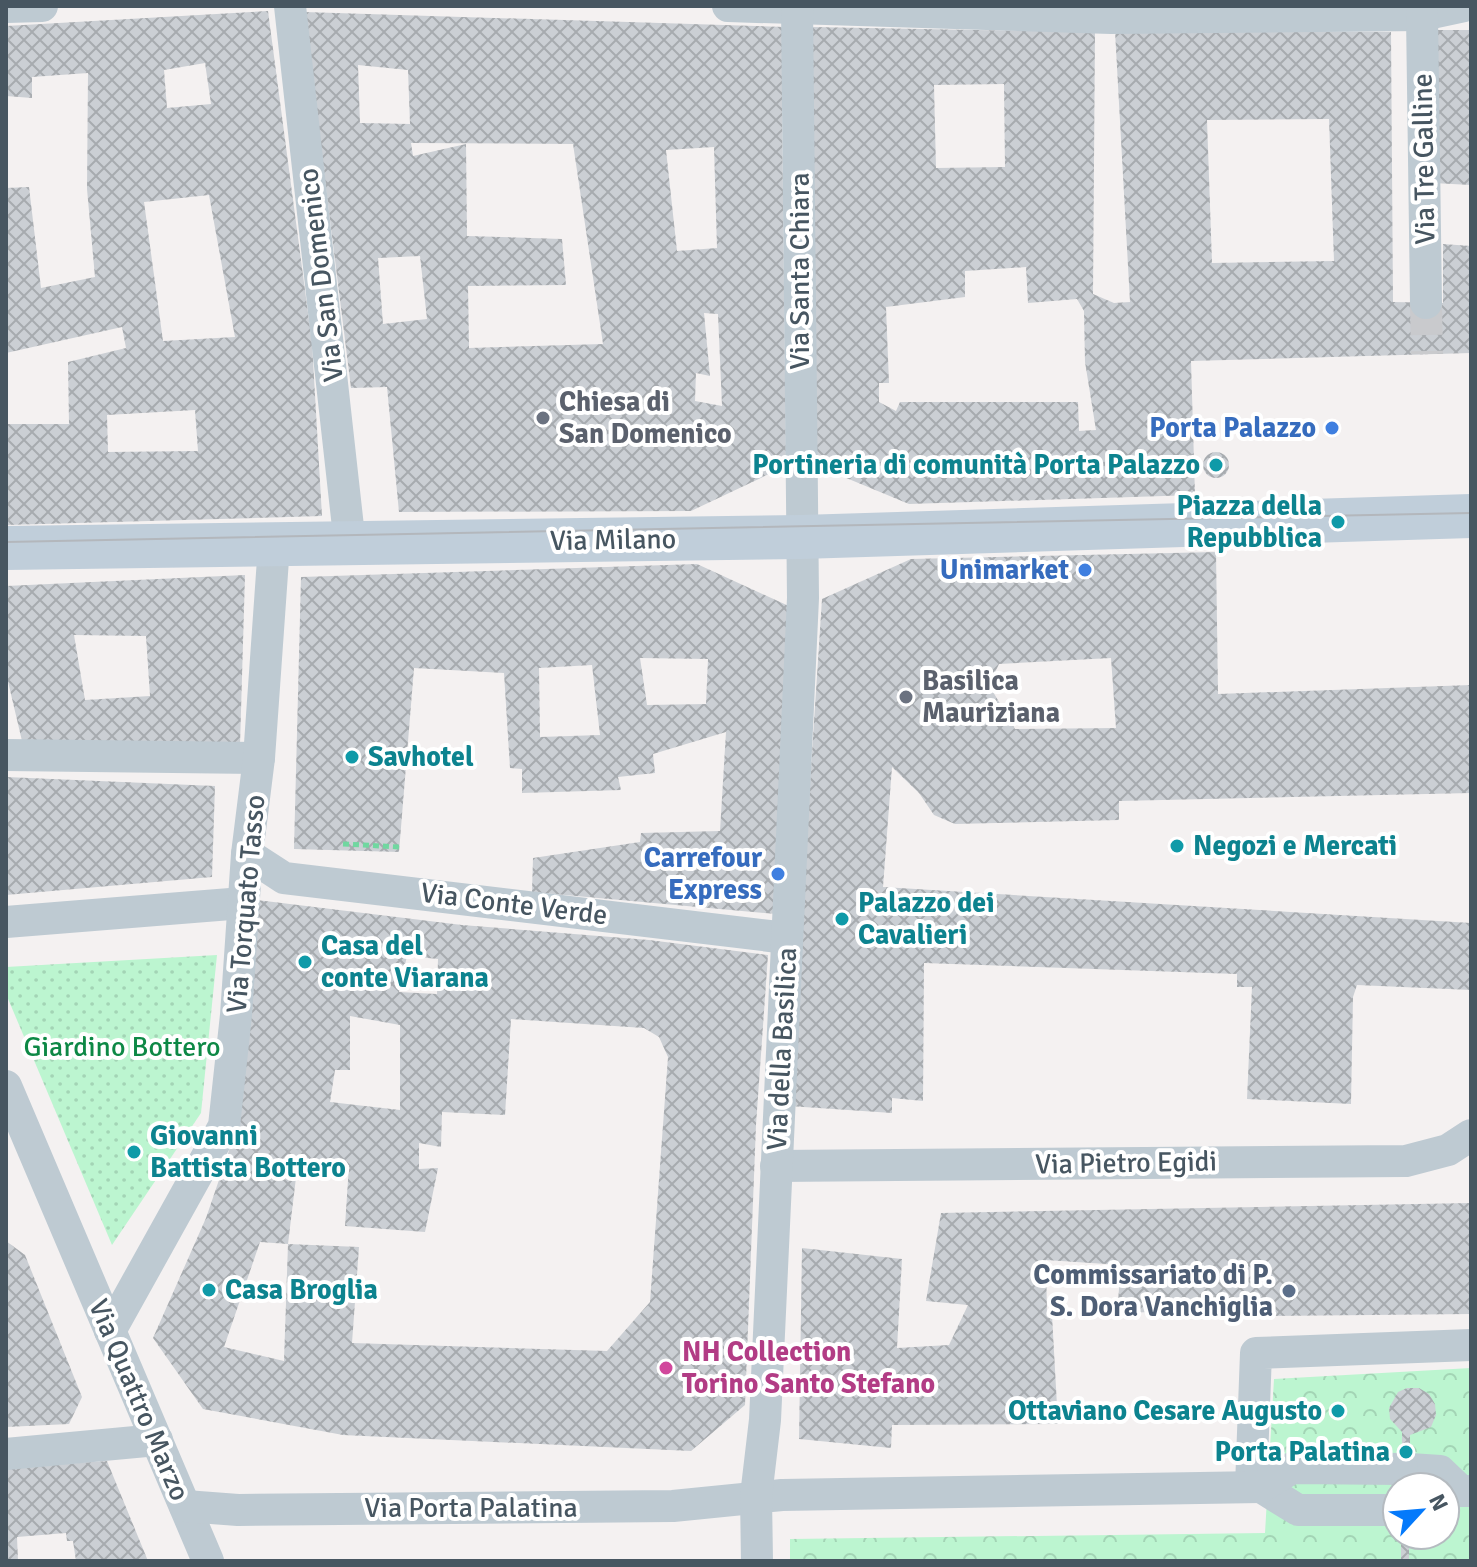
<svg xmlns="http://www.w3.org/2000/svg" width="1477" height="1567" font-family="Signika,sans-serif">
  <defs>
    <pattern id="park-crowns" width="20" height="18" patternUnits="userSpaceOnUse" patternTransform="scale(2)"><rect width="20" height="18" fill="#bcf5d0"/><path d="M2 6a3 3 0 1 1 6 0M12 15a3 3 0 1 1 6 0" fill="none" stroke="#a3d4b5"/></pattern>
    <pattern id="garden-dots" width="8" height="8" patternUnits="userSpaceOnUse" patternTransform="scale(2)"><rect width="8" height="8" fill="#bcf5d0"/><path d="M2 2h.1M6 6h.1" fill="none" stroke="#a3d4b5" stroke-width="1.8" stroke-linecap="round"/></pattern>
    <pattern id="building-cross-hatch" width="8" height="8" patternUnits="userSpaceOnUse" patternTransform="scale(2)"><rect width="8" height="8" fill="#cbcfd4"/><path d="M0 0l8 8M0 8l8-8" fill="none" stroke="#a7abaf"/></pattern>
  </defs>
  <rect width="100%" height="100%" fill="#f4f1f1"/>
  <path fill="url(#park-crowns)" fill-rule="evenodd" d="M1471 1368V1561H790V1539L1265 1533 1274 1379ZM1397 1487H1445V1535H1397Z"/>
  <path fill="url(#garden-dots)" d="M217 955 201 1113 112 1245 6 994V967Z"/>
  <g fill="url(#building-cross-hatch)" fill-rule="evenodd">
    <path d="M268 11 312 343 322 516 6 525V424H69L68 362 126 348 122 327 6 353V188L29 187 41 288 95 277 87 189 88 73 32 77V98L6 96V26ZM205 63 211 104 167 108 164 70ZM209 195 235 337 163 341 144 202ZM195 410 198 451 108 452 107 415Z"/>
    <path d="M304 12 785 27 782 105 786 466 691 511 399 512 387 387 351 388ZM358 65 408 70 410 124 360 123ZM411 143 573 144 603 344 469 348 468 286 566 285 562 239 467 236 466 144 413 156ZM714 147 717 248 677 251 666 150ZM420 256 427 319 383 324 378 258ZM704 313 718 314 722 406 695 401 696 373 710 376Z"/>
    <path d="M812 27 1095 32 1093 294 1114 303 1130 302 1115 31 1391 32 1393 302 1443 303V244L1471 246V353L1191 361 1195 495 909 504 815 465ZM1004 84 1005 167 936 168 934 85ZM1329 119 1334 261 1212 263 1207 120ZM1026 267 1028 303 1077 299 1084 311 1085 362 1096 430 1079 431 1078 402H900L896 411 879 402V383H889L886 307 965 297V271Z"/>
    <path d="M1432 30H1471V185L1433 183Z"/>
    <circle cx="1216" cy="465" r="13"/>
    <path d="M1216 552 1218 694 1471 685V793L1119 801V820L955 824 934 815 919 793 892 767 883 887 1471 923V990L1357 985 1353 997 1351 1104 1247 1099 1252 987H1237V974L924 963 923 1101 892 1098V1113L789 1106 822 599 911 559ZM1111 658 1116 728 1015 729 989 685 999 664Z"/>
    <path d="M697 564 791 607 776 914 532 892 533 858 640 842 641 833 720 831 726 732 653 754 655 773 618 777 621 790 522 793V769L510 768 504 673 414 668 399 852 294 849 301 577ZM640 658 708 659 706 704 647 705ZM592 665 600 735 540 737 539 668Z"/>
    <path d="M245 575 240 745 22 741 6 673V586ZM74 635 146 636 150 696 85 700Z"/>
    <path d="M6 777 215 786 212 877 6 895Z"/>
    <path d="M257 900 462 925 649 940 768 955 756 1125 745 1405 691 1451 343 1435 203 1409 153 1338 206 1218 235 1133ZM407 956 438 959 437 994 399 992ZM350 1016 400 1025V1110L330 1102 335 1070H350ZM511 1019 644 1028 659 1037 668 1057 650 1302 607 1351 352 1343 359 1247 288 1244 284 1361 224 1347 260 1242 288 1244 298 1161 349 1165 345 1226 425 1232 438 1168 419 1169V1143L441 1147 442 1112 505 1115Z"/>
    <path d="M1471 1203V1314L1267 1316 1266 1309 1117 1313 1121 1265 1046 1260 1047 1314 1052 1315 1058 1424 892 1425 891 1448 799 1439 802 1248 902 1259 897 1348 949 1345 968 1305 926 1301 941 1213Z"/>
    <path d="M6 1241 25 1255 82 1397 69 1424 6 1427Z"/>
    <path d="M1407 1388H1419L1429 1394 1435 1404 1436 1415 1431 1427 1410 1435V1487H1402V1432L1390 1419 1389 1408 1398 1392Z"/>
    <path d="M107 1461 148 1561H76L73 1541H67L66 1533 17 1537 18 1561H6V1468Z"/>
    <rect x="1401" y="1535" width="8" height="26"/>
  </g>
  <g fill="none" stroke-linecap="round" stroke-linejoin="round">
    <path stroke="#c9cacd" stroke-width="32" stroke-dasharray="32 16" stroke-linecap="butt" d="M1426 303 1427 354"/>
    <path stroke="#70d7a0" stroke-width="5" stroke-dasharray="6 4" stroke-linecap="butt" d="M343 844 400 847"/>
    <g stroke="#becad2" stroke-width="32">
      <path d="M290 6 350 545"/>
      <path d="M728 6 1111 18 1422 15 1464 6"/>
      <path d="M6 7 42 6"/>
      <path d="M1422 15 1426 303"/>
      <path d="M6 755 259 758"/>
      <path d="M247 854 284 878 787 938"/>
      <path d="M6 922 243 903"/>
      <path d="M6 1086 208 1561"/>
      <path d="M776 1166 1406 1161 1448 1150 1471 1135"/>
      <path d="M110 1331 224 1126 236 1015 247 854 259 758 274 545"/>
      <path d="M6 1454 157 1440"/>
      <path d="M1410 1469 1440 1471 1461 1491H1471"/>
      <path d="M1251 1486 1256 1353 1471 1345"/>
      <path d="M1261 1487 1298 1510H1397"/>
      <path d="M185 1506 238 1510 673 1506 782 1495 1261 1487 1292 1468 1402 1469"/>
      <path d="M757 1561 756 1496 765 1420 803 598 797 6"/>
    </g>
    <path stroke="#c0ceda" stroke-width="44" d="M6 548 801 537 1471 516"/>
    <path stroke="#b3b7bc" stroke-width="2" d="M6 542 1471 513"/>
  </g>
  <g fill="#6b7280" stroke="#fff" stroke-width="3">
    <circle cx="543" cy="418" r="8"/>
    <circle cx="906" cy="697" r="8"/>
  </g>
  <g fill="#3f7fe0" stroke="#fff" stroke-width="3">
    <circle cx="1332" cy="428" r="8"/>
    <circle cx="1085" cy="570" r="8"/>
    <circle cx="778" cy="874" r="8"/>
  </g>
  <g fill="#0f9aa8" stroke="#fff" stroke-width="3">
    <circle cx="1216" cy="465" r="8"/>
    <circle cx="1338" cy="522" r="8"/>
    <circle cx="352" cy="757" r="8"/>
    <circle cx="1177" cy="846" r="8"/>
    <circle cx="842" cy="919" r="8"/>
    <circle cx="305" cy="962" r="8"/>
    <circle cx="134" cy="1152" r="8"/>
    <circle cx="209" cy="1290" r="8"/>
    <circle cx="1338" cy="1411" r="8"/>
    <circle cx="1406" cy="1452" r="8"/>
  </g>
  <circle fill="#5c6f8a" stroke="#fff" stroke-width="3" cx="1289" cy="1291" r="8"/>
  <circle fill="#d1479c" stroke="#fff" stroke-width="3" cx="666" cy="1368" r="8"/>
  <g text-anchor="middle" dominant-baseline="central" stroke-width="8" stroke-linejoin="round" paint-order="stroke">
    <g font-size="28" fill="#475661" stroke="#fff">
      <text transform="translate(1424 159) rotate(-91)">Via Tre Galline</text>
      <text transform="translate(800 271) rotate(-90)">Via Santa Chiara</text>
      <text transform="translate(321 275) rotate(-97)">Via San Domenico</text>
      <text transform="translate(613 540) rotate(-1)">Via Milano</text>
      <text transform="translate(246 904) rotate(-85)">Via Torquato Tasso</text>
      <text transform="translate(514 904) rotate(7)">Via Conte Verde</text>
      <text transform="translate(782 1049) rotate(-87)">Via della Basilica</text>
      <text transform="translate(1126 1163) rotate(-1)">Via Pietro Egidi</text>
      <text transform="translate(139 1400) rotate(67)">Via Quattro Marzo</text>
      <text x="471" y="1508">Via Porta Palatina</text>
    </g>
    <g font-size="28" font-weight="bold" fill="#5b616d" stroke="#fff" text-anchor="start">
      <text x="559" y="402">Chiesa di<tspan x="559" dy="32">San Domenico</tspan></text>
      <text x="922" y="681">Basilica<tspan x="922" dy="32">Mauriziana</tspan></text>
    </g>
    <g font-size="28" font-weight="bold" fill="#366cbe" stroke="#fff" text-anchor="end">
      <text x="1316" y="428">Porta Palazzo</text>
      <text x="1069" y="570">Unimarket</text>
      <text x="762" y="858">Carrefour<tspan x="762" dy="32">Express</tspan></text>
    </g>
    <g font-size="28" font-weight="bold" fill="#0d838f" stroke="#fff" text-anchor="start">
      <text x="1200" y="465" text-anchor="end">Portineria di comunità Porta Palazzo</text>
      <text x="1322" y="506" text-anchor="end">Piazza della<tspan x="1322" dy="32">Repubblica</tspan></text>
      <text x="368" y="757">Savhotel</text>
      <text x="1193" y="846">Negozi e Mercati</text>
      <text x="858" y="903">Palazzo dei<tspan x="858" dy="32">Cavalieri</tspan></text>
      <text x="321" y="946">Casa del<tspan x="321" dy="32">conte Viarana</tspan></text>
      <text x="150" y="1136">Giovanni<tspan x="150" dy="32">Battista Bottero</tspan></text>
      <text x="225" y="1290">Casa Broglia</text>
      <text x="1322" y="1411" text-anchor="end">Ottaviano Cesare Augusto</text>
      <text x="1390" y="1452" text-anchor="end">Porta Palatina</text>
    </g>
    <g font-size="28" fill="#0d8845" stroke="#fff">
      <text x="122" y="1047">Giardino Bottero</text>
    </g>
    <g font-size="28" font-weight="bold" fill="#4e5e75" stroke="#fff" text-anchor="end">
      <text x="1273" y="1275">Commissariato di P.<tspan x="1273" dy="32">S. Dora Vanchiglia</tspan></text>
    </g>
    <g font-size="28" font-weight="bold" fill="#b23c85" stroke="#fff" text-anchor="start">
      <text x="682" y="1352">NH Collection<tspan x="682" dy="32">Torino Santo Stefano</tspan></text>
    </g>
  </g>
  <rect width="1477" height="1567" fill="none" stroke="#475661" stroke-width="16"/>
  <g transform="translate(1421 1511) rotate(64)"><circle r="38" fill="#ffffff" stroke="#b5bbc0" stroke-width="2"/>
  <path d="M0-6L14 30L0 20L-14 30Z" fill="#057afb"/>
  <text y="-12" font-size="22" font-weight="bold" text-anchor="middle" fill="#475661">N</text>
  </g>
</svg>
